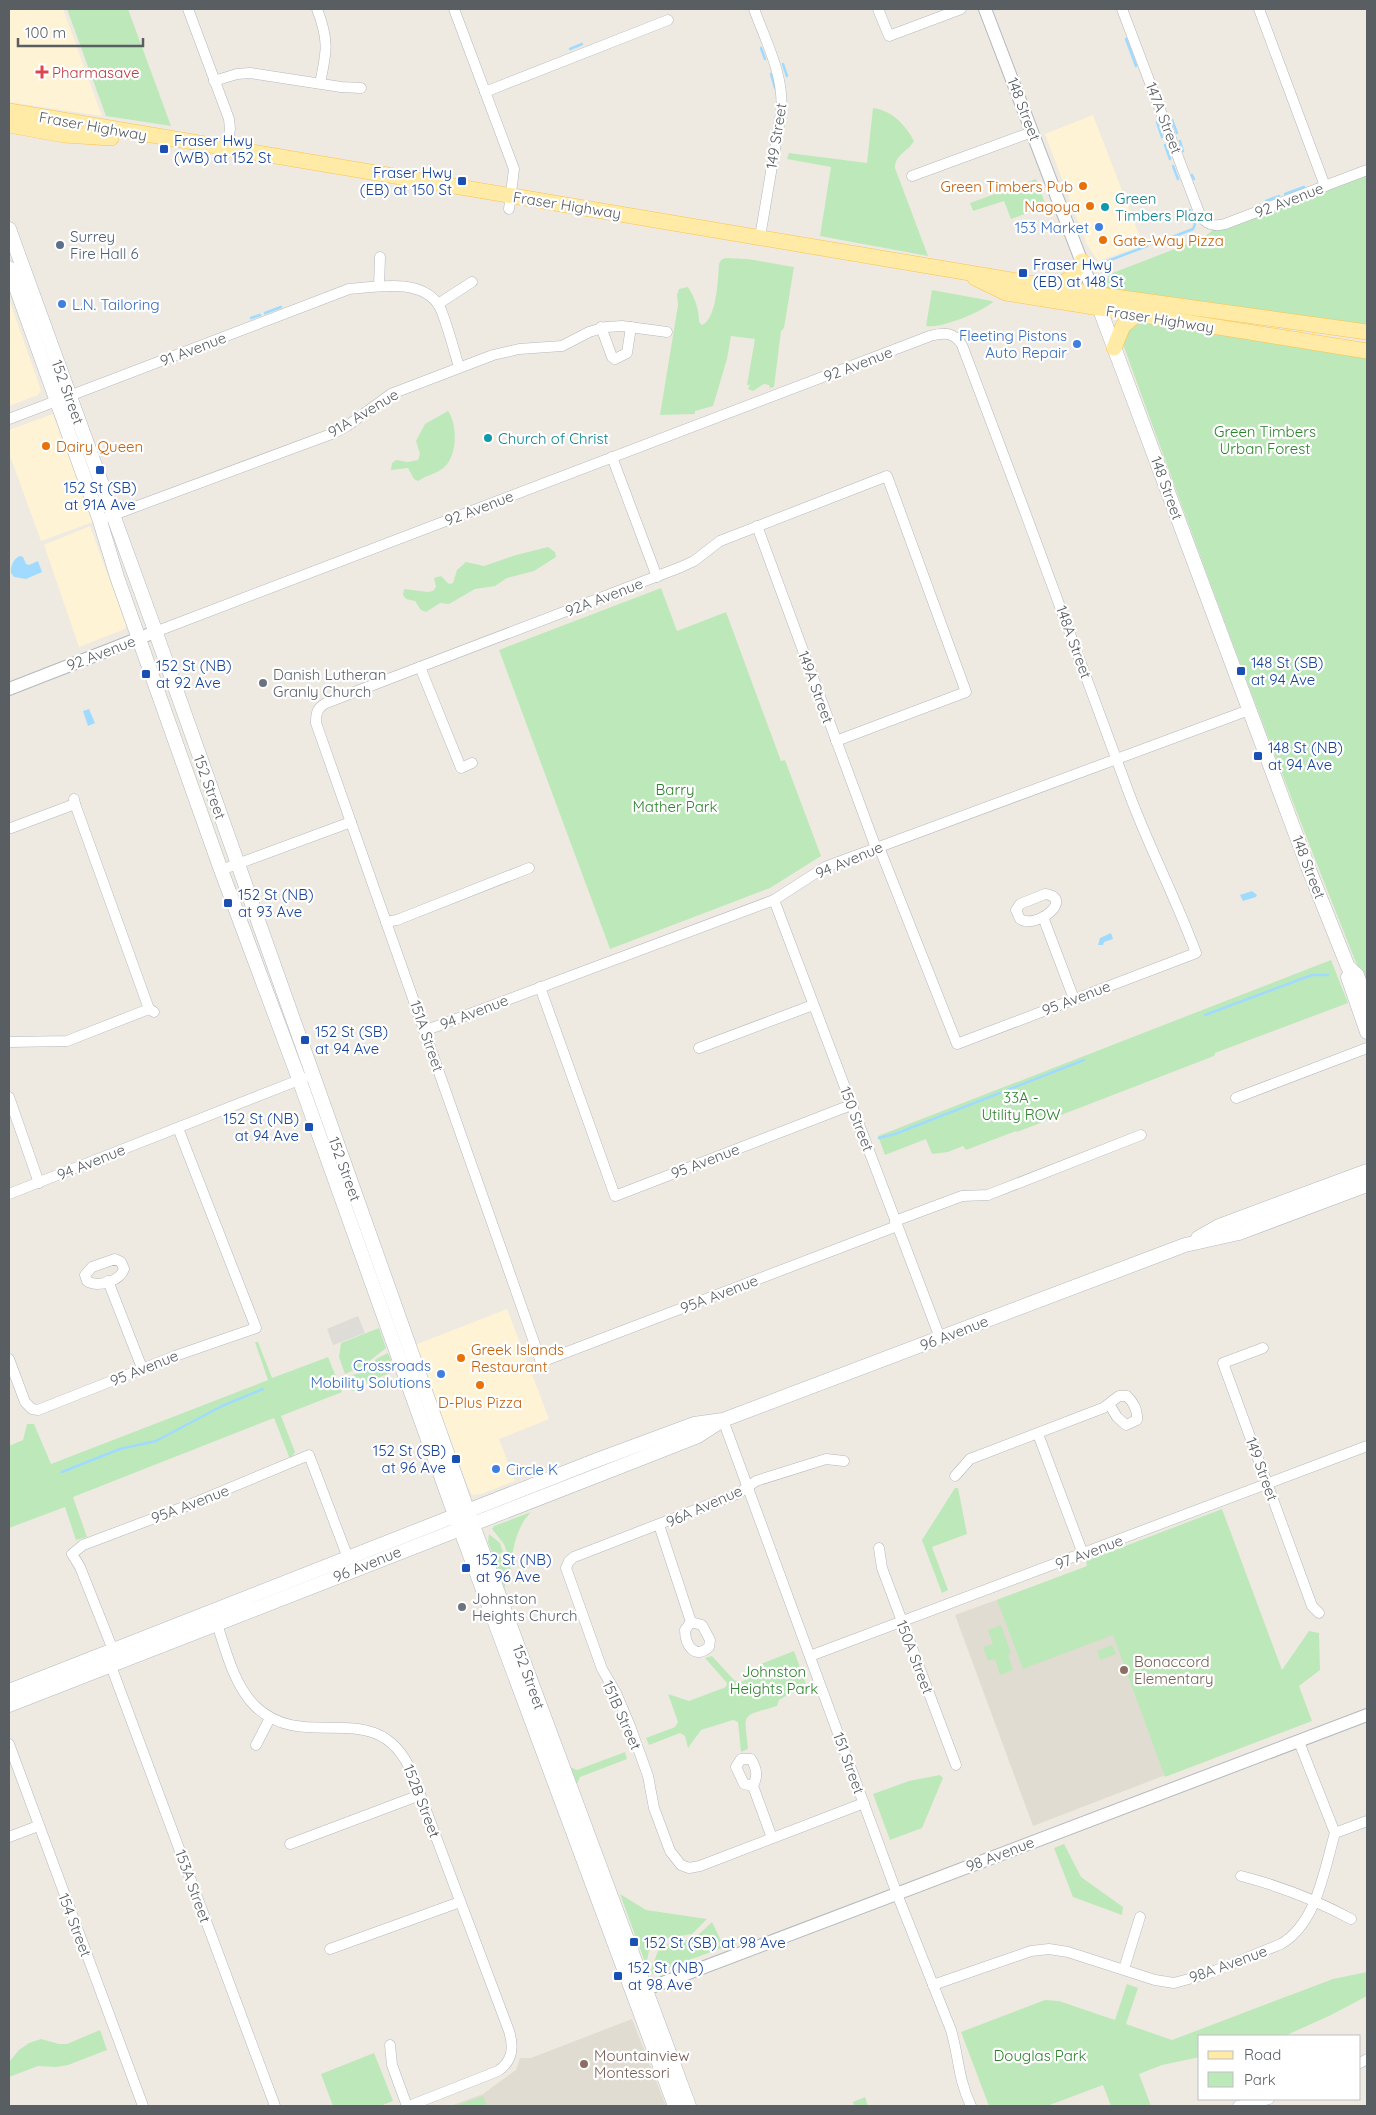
<svg xmlns="http://www.w3.org/2000/svg" width="1376" height="2115" font-family="Quicksand,sans-serif">
  <rect width="100%" height="100%" fill="#eeeae1"/>
  <g fill="#fff3d5">
    <path d="M9 9H63L102 116 9 102Z"/>
    <path d="M1093 115 1143 245 1098 261 1086 243 1045 134Z"/>
    <path d="M9 299 41 390 38 395 9 406Z"/>
    <path d="M53 414 93 522 41 541 9 453V430Z"/>
    <path d="M90 526 126 625 125 629 79 647 44 545Z"/>
    <path d="M507 1309 549 1419 499 1439 515 1481 481 1494 472 1495 468 1487 415 1345Z"/>
  </g>
  <path fill="#dedcd6" d="M358 1316 365 1333 333 1345 327 1329Z"/>
  <g fill="#e0dcd1">
    <path d="M1214 1520 1293 1726 1033 1826 955 1615Z"/>
    <path d="M632 2019 666 2106H451L483 2094 516 2070 520 2058H531Z"/>
  </g>
  <g fill="#bde9ba">
    <path d="M67 9H128L171 126 106 116Z"/>
    <path d="M873 108C891 110 906 125 914 141 908 152 895 154 895 168L928 256 820 236 831 167 787 159 789 153 867 163Z"/>
    <path d="M1367 175V329L1107 289 1103 285 1110 274 1203 238 1213 230H1220Z"/>
    <path d="M1036 179 1046 206 1011 219 1004 201 973 211 970 203Z"/>
    <path d="M725 258 748 259 794 267 784 328 781 331 774 387 770 388 769 385 764 384 753 391 748 389 750 385H747L755 339 731 336 727 359 713 406 695 411V414L660 415 678 305 677 295 679 289 688 287C695 298 699 309 699 322L702 325C717 319 718 278 719 264L721 260Z"/>
    <path d="M932 290 992 301 993 302C981 312 941 329 926 326Z"/>
    <path d="M1137 322H1145L1167 328 1367 352V990C1281 777 1202 562 1124 347L1123 342 1126 328Z"/>
    <path d="M448 411C458 425 458 458 442 469 435 474 427 475 418 481L414 479 408 468 391 470 392 463 396 460 408 462 418 460 420 454 416 441 425 424Z"/>
    <path d="M548 547 555 552 556 557 534 571 507 578 495 586 475 589 449 604 440 603 426 612 421 610 415 601 406 599 403 595 404 589 428 592 433 591 436 587 434 578 441 576 449 584 453 583 457 570 466 562 484 566 516 555Z"/>
    <path d="M661 588 677 631 726 612 781 761 785 760 821 856 770 888 610 949 499 650Z"/>
    <path d="M1331 960 1348 1003 1215 1053 1214 1056 1017 1132 1016 1131 966 1150 963 1146 948 1152 932 1154 926 1139 885 1155 878 1136Z"/>
    <path d="M379 1328 386 1348 363 1366 345 1374 339 1357 341 1343Z"/>
    <path d="M255 1342H258L272 1378 328 1357 342 1392 281 1416 295 1452 290 1459 274 1418 73 1497 87 1537 76 1540 65 1507 9 1528V1446L23 1440 27 1424H34L51 1464 268 1380Z"/>
    <path d="M388 1353 395 1371 360 1385 358 1381 354 1383 357 1390 352 1391 347 1378 364 1370 378 1358Z"/>
    <path d="M955 1488H958L967 1534 932 1547 948 1590 942 1593 922 1540Z"/>
    <path d="M1222 1509 1282 1670 1309 1631 1319 1633 1320 1670 1299 1686 1312 1721 1165 1777 1113 1635 1023 1669 997 1600 1087 1566 1086 1561Z"/>
    <path d="M531 1512C518 1525 513 1546 511 1564L504 1544 492 1529 494 1526Z"/>
    <path d="M489 1534 500 1543 503 1552 493 1556 488 1542Z"/>
    <path d="M502 1556 505 1557 511 1569 505 1579V1589L493 1559Z"/>
    <path d="M1001 1625 1011 1653 1008 1655 1013 1670 1000 1675 995 1659 988 1661 983 1647 993 1644 988 1630Z"/>
    <path d="M1112 1645 1116 1654 1100 1660 1097 1651Z"/>
    <path d="M794 1651 806 1684 779 1700 777 1706C741 1717 744 1711 748 1749L741 1752 738 1722 733 1720 701 1730 688 1748 685 1736 680 1733 649 1745 646 1738 675 1727 678 1722 668 1694 689 1701 726 1687 727 1683 705 1658 712 1656 734 1680 740 1682 748 1679 761 1664Z"/>
    <path d="M625 1752 627 1759 580 1777 577 1784 570 1767 577 1770Z"/>
    <path d="M940 1775 943 1778 922 1828 890 1840 873 1794 909 1781Z"/>
    <path d="M1064 1844 1081 1877 1123 1907 1122 1915 1073 1897 1054 1848Z"/>
    <path d="M620 1894 646 1910 707 1919 692 1934 667 1938 654 1946 649 1951 646 1965Z"/>
    <path d="M712 1922 724 1947 652 1974 650 1972 658 1951 666 1945 696 1937Z"/>
    <path d="M1367 1972V1996L1331 2015 1289 2034 1282 2036H1200V2057L1162 2065 1139 2074 1151 2106H1111L1103 2085 1047 2106H989L961 2032 1045 2000 1059 2001 1115 2020 1127 1984 1138 1988 1126 2024 1172 2040 1333 1979Z"/>
    <path d="M100 2030 107 2050 68 2065 56 2067 38 2066 9 2077V2062L19 2050 29 2043 41 2039 59 2044H67Z"/>
    <path d="M374 2053 393 2101 380 2106H333L321 2074Z"/>
    <path d="M483 2096 487 2106H456Z"/>
    <path d="M865 2097 868 2106H851L854 2105 853 2102Z"/>
  </g>
  <g fill="#a0dbff">
    <path d="M20 556 23 557 26 564 29 565 38 561 42 572 26 579 14 577 11 573C10 566 14 558 20 556Z"/>
    <path d="M89 709 95 723 88 726 83 711Z"/>
    <path d="M1252 891 1257 895 1256 897 1243 901 1240 895Z"/>
    <path d="M1111 933 1113 939 1104 942 1103 945H1098L1100 938Z"/>
  </g>
  <g fill="none" stroke-linecap="round" stroke-linejoin="round">
    <g stroke="#a0dbff" stroke-width="2.5">
      <path d="M1126 39 1136 66"/>
      <path d="M761 48 765 59"/>
      <path d="M570 49 582 44"/>
      <path d="M783 64 787 76"/>
      <path d="M771 74 775 88"/>
      <path d="M1172 120 1177 133"/>
      <path d="M1157 122 1162 137"/>
      <path d="M1180 141 1183 151"/>
      <path d="M1165 145 1170 159"/>
      <path d="M1173 166 1178 179"/>
      <path d="M1192 175 1194 179"/>
      <path d="M1285 194 1304 187"/>
      <path d="M1266 201 1279 196"/>
      <path d="M1154 244 1193 229 1195 224 1190 210"/>
      <path d="M1105 262 1147 246"/>
      <path d="M265 313 281 307"/>
      <path d="M251 318 260 315"/>
      <path d="M1205 1015 1312 975H1328"/>
      <path d="M879 1138 895 1134 1084 1060"/>
      <path d="M62 1472 120 1449 156 1441 222 1406 263 1389"/>
    </g>
    <g stroke="#b4b8bd" stroke-width="11">
      <g id="minor">
        <path d="M188 9 229 119 230 129 227 148"/>
        <path d="M317 9C329 40 327 51 320 83"/>
        <path d="M454 9 514 169 509 209"/>
        <path d="M754 9C766 42 785 77 781 113L760 237"/>
        <path d="M878 9 889 36 961 9"/>
        <path d="M1122 9 1200 215C1206 225 1214 227 1225 224L1367 170"/>
        <path d="M1259 9 1325 186"/>
        <path d="M214 81 237 74 250 73 341 87 361 88"/>
        <path d="M485 92 668 20"/>
        <path d="M912 176 1032 132"/>
        <path d="M379 286 380 257"/>
        <path d="M438 304 472 282"/>
        <path d="M601 327 612 357 615 359 627 353 631 327"/>
        <path d="M9 419 349 289C377 287 419 278 438 304 444 312 455 354 459 367"/>
        <path d="M612 457 657 577"/>
        <path d="M108 517 334 433 347 426 391 394 493 355 519 349 562 346 589 332 606 327 622 326 667 332"/>
        <path d="M757 526 876 848"/>
        <path d="M155 632 930 336C944 332 954 332 962 345 1019 495 1075 645 1130 796 1150 849 1176 899 1196 953L957 1044 879 847"/>
        <path d="M420 667 461 768 472 763"/>
        <path d="M836 741 966 692 887 476 720 541 694 561 681 567 326 703C317 708 316 713 316 723L541 1362 897 1226"/>
        <path d="M75 804 149 1009 154 1012"/>
        <path d="M11 828 75 804 74 799"/>
        <path d="M221 870 351 822"/>
        <path d="M1045 894C1075 898 1037 930 1020 919L1016 910 1020 904Z"/>
        <path d="M774 900 940 1338"/>
        <path d="M1043 917 1074 999"/>
        <path d="M386 922 397 920 529 868"/>
        <path d="M540 987 615 1196 851 1105"/>
        <path d="M424 1031 774 900 825 867 1249 710"/>
        <path d="M9 1042 67 1041 149 1009"/>
        <path d="M699 1048 813 1005"/>
        <path d="M9 1097 39 1183"/>
        <path d="M1236 1098 1367 1048"/>
        <path d="M9 1194 304 1078"/>
        <path d="M895 1221 962 1196 988 1195 1141 1135"/>
        <path d="M115 1259 121 1262 124 1269C120 1281 98 1288 87 1281L85 1275 92 1267Z"/>
        <path d="M108 1281 142 1368"/>
        <path d="M1263 1348 1223 1363 1312 1606 1319 1613"/>
        <path d="M9 1359 25 1402 32 1409 38 1410 175 1356 256 1328 178 1128"/>
        <path d="M723 1420 897 1894 951 2030C959 2057 958 2079 971 2106"/>
        <path d="M1038 1434 1083 1554"/>
        <path d="M844 1461 826 1459 756 1481 739 1493 574 1557 569 1561 566 1568 602 1669 616 1693 630 1726 648 1776 654 1808 670 1851 681 1865 689 1868 700 1866 864 1803"/>
        <path d="M955 1476 970 1459 1103 1408 1119 1396H1127C1134 1403 1138 1410 1137 1420L1126 1425 1117 1417 1109 1404"/>
        <path d="M659 1525 691 1622"/>
        <path d="M879 1548 882 1568 956 1765"/>
        <path d="M691 1622 702 1625 710 1640 709 1647C695 1660 685 1645 685 1630Z"/>
        <path d="M217 1624C226 1651 234 1685 255 1706 307 1756 377 1692 412 1773L509 2031C514 2047 513 2061 498 2071L409 2106"/>
        <path d="M113 1650 80 1567 72 1554 83 1545 189 1505 309 1455 348 1558"/>
        <path d="M810 1656 1367 1446"/>
        <path d="M111 1666 275 2106"/>
        <path d="M1299 1742 1335 1833"/>
        <path d="M9 1744 143 2106"/>
        <path d="M256 1745 270 1718"/>
        <path d="M753 1786 744 1784 736 1767 741 1759H751C757 1769 758 1776 753 1786L772 1838"/>
        <path d="M1335 1833 1367 1821"/>
        <path d="M9 1837 38 1826"/>
        <path d="M290 1844 420 1795"/>
        <path d="M1241 1876C1280 1886 1316 1900 1351 1919"/>
        <path d="M330 1949 460 1902"/>
        <path d="M1124 1969 1140 1917"/>
        <path d="M933 1985 1031 1951 1049 1949 1068 1952 1155 1980 1174 1983 1207 1974 1281 1944C1317 1923 1324 1870 1335 1833"/>
        <path d="M390 2045 392 2065 407 2106"/>
        <path d="M1360 2063 1367 2059"/>
        <path d="M1238 2106 1269 2099"/>
      </g>
    </g>
    <g stroke="#b4b8bd" stroke-width="14">
      <g id="tertiary">
        <path d="M985 9 1094 294"/>
        <path d="M9 689 155 632"/>
        <path d="M636 1993 1367 1715"/>
      </g>
    </g>
    <g stroke="#b5b9bf" stroke-width="15">
      <g id="secondary">
        <path d="M9 229 152 622 472 1523 689 2106"/>
        <path d="M9 268 100 521 117 577 221 870 299 1079 451 1504 675 2106"/>
        <path d="M1096 299 1308 867 1348 967 1357 975 1367 1003"/>
        <path d="M1348 977 1367 1032"/>
        <path d="M1198 1238 1219 1226 1367 1171"/>
        <path d="M9 1691 597 1460 694 1424 723 1420 1185 1245 1239 1233 1367 1185"/>
        <path d="M9 1705 637 1460 698 1436 718 1423"/>
      </g>
    </g>
    <g stroke="#ffc149" stroke-width="16">
      <g id="primary">
        <path d="M9 111 1094 294 1367 332"/>
        <path d="M9 125 64 135 111 138"/>
        <path d="M975 278 1006 293 1367 351"/>
        <path d="M1059 287 1071 277 1082 261"/>
        <path d="M1114 348 1123 326 1136 315"/>
      </g>
    </g>
    <use href="#minor" stroke="#fff" stroke-width="10"/>
    <use href="#tertiary" stroke="#fff" stroke-width="12"/>
    <use href="#secondary" stroke="#fff" stroke-width="14"/>
    <use href="#primary" stroke="#ffeba5" stroke-width="15"/>
  </g>
  <path fill="#e0444e" stroke="#fff" stroke-width="2" d="M39.5 64.5h5v5h5v5h-5v5h-5v-5h-5v-5h5z"/>
  <g fill="#1a4fb4" stroke="#fff" stroke-width="2">
    <rect x="159" y="144" width="10" height="10" rx="2.5"/>
    <rect x="457" y="176" width="10" height="10" rx="2.5"/>
    <rect x="1018" y="268" width="10" height="10" rx="2.5"/>
    <rect x="95" y="465" width="10" height="10" rx="2.5"/>
    <rect x="1236" y="666" width="10" height="10" rx="2.5"/>
    <rect x="141" y="669" width="10" height="10" rx="2.5"/>
    <rect x="1253" y="751" width="10" height="10" rx="2.5"/>
    <rect x="223" y="898" width="10" height="10" rx="2.5"/>
    <rect x="300" y="1035" width="10" height="10" rx="2.5"/>
    <rect x="304" y="1122" width="10" height="10" rx="2.5"/>
    <rect x="451" y="1454" width="10" height="10" rx="2.5"/>
    <rect x="461" y="1563" width="10" height="10" rx="2.5"/>
    <rect x="629" y="1937" width="10" height="10" rx="2.5"/>
    <rect x="613" y="1971" width="10" height="10" rx="2.5"/>
  </g>
  <g fill="#e8710a" stroke="#fff" stroke-width="2">
    <circle cx="1083" cy="186" r="5"/>
    <circle cx="1090" cy="206" r="5"/>
    <circle cx="1103" cy="240" r="5"/>
    <circle cx="46" cy="446" r="5"/>
    <circle cx="461" cy="1358" r="5"/>
    <circle cx="480" cy="1385" r="5"/>
  </g>
  <g fill="#0f9aa8" stroke="#fff" stroke-width="2">
    <circle cx="1105" cy="207" r="5"/>
    <circle cx="488" cy="438" r="5"/>
  </g>
  <g fill="#3f7fe0" stroke="#fff" stroke-width="2">
    <circle cx="1099" cy="227" r="5"/>
    <circle cx="62" cy="304" r="5"/>
    <circle cx="1077" cy="344" r="5"/>
    <circle cx="441" cy="1374" r="5"/>
    <circle cx="496" cy="1469" r="5"/>
  </g>
  <circle fill="#5c6f8a" stroke="#fff" stroke-width="2" cx="60" cy="245" r="5"/>
  <g fill="#6b7280" stroke="#fff" stroke-width="2">
    <circle cx="263" cy="683" r="5"/>
    <circle cx="462" cy="1607" r="5"/>
  </g>
  <g fill="#8d6e63" stroke="#fff" stroke-width="2">
    <circle cx="1124" cy="1670" r="5"/>
    <circle cx="584" cy="2064" r="5"/>
  </g>
  <g text-anchor="middle" dominant-baseline="central" stroke-width="4.5" stroke-linejoin="round" paint-order="stroke">
    <g font-size="15" fill="#be3a42" stroke="#fff" text-anchor="start">
      <text x="52" y="72">Pharmasave</text>
    </g>
    <g font-size="15" fill="#595e63" stroke="#fff">
      <text transform="translate(1024 109) rotate(69)">148 Street</text>
      <text transform="translate(1164 118) rotate(69)">147A Street</text>
      <text transform="translate(93 126) rotate(10)">Fraser Highway</text>
      <text transform="translate(776 136) rotate(-81)">149 Street</text>
      <text transform="translate(1289 200) rotate(-21)">92 Avenue</text>
      <text transform="translate(567 205) rotate(9)">Fraser Highway</text>
      <text transform="translate(1160 319) rotate(9)">Fraser Highway</text>
      <text transform="translate(193 349) rotate(-21)">91 Avenue</text>
      <text transform="translate(858 364) rotate(-21)">92 Avenue</text>
      <text transform="translate(68 392) rotate(70)">152 Street</text>
      <text transform="translate(363 413) rotate(-31)">91A Avenue</text>
      <text transform="translate(1167 488) rotate(70)">148 Street</text>
      <text transform="translate(479 508) rotate(-21)">92 Avenue</text>
      <text transform="translate(604 597) rotate(-21)">92A Avenue</text>
      <text transform="translate(1074 642) rotate(70)">148A Street</text>
      <text transform="translate(101 653) rotate(-21)">92 Avenue</text>
      <text transform="translate(816 687) rotate(70)">149A Street</text>
      <text transform="translate(210 787) rotate(70)">152 Street</text>
      <text transform="translate(849 860) rotate(-23)">94 Avenue</text>
      <text transform="translate(1309 867) rotate(69)">148 Street</text>
      <text transform="translate(1076 998) rotate(-21)">95 Avenue</text>
      <text transform="translate(474 1012) rotate(-21)">94 Avenue</text>
      <text transform="translate(427 1036) rotate(71)">151A Street</text>
      <text transform="translate(857 1119) rotate(69)">150 Street</text>
      <text transform="translate(705 1161) rotate(-21)">95 Avenue</text>
      <text transform="translate(91 1162) rotate(-22)">94 Avenue</text>
      <text transform="translate(345 1169) rotate(70)">152 Street</text>
      <text transform="translate(719 1294) rotate(-21)">95A Avenue</text>
      <text transform="translate(954 1333) rotate(-21)">96 Avenue</text>
      <text transform="translate(144 1368) rotate(-22)">95 Avenue</text>
      <text transform="translate(1262 1469) rotate(70)">149 Street</text>
      <text transform="translate(190 1504) rotate(-21)">95A Avenue</text>
      <text transform="translate(704 1506) rotate(-24)">96A Avenue</text>
      <text transform="translate(1089 1552) rotate(-21)">97 Avenue</text>
      <text transform="translate(367 1564) rotate(-22)">96 Avenue</text>
      <text transform="translate(915 1657) rotate(69)">150A Street</text>
      <text transform="translate(529 1677) rotate(70)">152 Street</text>
      <text transform="translate(622 1715) rotate(66)">151B Street</text>
      <text transform="translate(849 1763) rotate(70)">151 Street</text>
      <text transform="translate(422 1801) rotate(69)">152B Street</text>
      <text transform="translate(1000 1854) rotate(-21)">98 Avenue</text>
      <text transform="translate(193 1886) rotate(70)">153A Street</text>
      <text transform="translate(75 1925) rotate(69)">154 Street</text>
      <text transform="translate(1228 1964) rotate(-20)">98A Avenue</text>
    </g>
    <g font-size="15" fill="#164399" stroke="#fff" text-anchor="start">
      <text x="174" y="140">Fraser Hwy<tspan x="174" dy="17">(WB) at 152 St</tspan></text>
      <text x="452" y="172" text-anchor="end">Fraser Hwy<tspan x="452" dy="17">(EB) at 150 St</tspan></text>
      <text x="1033" y="264">Fraser Hwy<tspan x="1033" dy="17">(EB) at 148 St</tspan></text>
      <text x="100" y="487" text-anchor="middle">152 St (SB)<tspan x="100" dy="17">at 91A Ave</tspan></text>
      <text x="1251" y="662">148 St (SB)<tspan x="1251" dy="17">at 94 Ave</tspan></text>
      <text x="156" y="665">152 St (NB)<tspan x="156" dy="17">at 92 Ave</tspan></text>
      <text x="1268" y="747">148 St (NB)<tspan x="1268" dy="17">at 94 Ave</tspan></text>
      <text x="238" y="894">152 St (NB)<tspan x="238" dy="17">at 93 Ave</tspan></text>
      <text x="315" y="1031">152 St (SB)<tspan x="315" dy="17">at 94 Ave</tspan></text>
      <text x="299" y="1118" text-anchor="end">152 St (NB)<tspan x="299" dy="17">at 94 Ave</tspan></text>
      <text x="446" y="1450" text-anchor="end">152 St (SB)<tspan x="446" dy="17">at 96 Ave</tspan></text>
      <text x="476" y="1559">152 St (NB)<tspan x="476" dy="17">at 96 Ave</tspan></text>
      <text x="644" y="1942">152 St (SB) at 98 Ave</text>
      <text x="628" y="1967">152 St (NB)<tspan x="628" dy="17">at 98 Ave</tspan></text>
    </g>
    <g font-size="15" fill="#c56008" stroke="#fff" text-anchor="start">
      <text x="1073" y="186" text-anchor="end">Green Timbers Pub</text>
      <text x="1080" y="206" text-anchor="end">Nagoya</text>
      <text x="1113" y="240">Gate-Way Pizza</text>
      <text x="56" y="446">Dairy Queen</text>
      <text x="471" y="1349">Greek Islands<tspan x="471" dy="17">Restaurant</tspan></text>
      <text x="480" y="1402" text-anchor="middle">D-Plus Pizza</text>
    </g>
    <g font-size="15" fill="#0d838f" stroke="#fff" text-anchor="start">
      <text x="1115" y="198">Green<tspan x="1115" dy="17">Timbers Plaza</tspan></text>
      <text x="498" y="438">Church of Christ</text>
    </g>
    <g font-size="15" fill="#366cbe" stroke="#fff" text-anchor="end">
      <text x="1089" y="227">153 Market</text>
      <text x="72" y="304" text-anchor="start">L.N. Tailoring</text>
      <text x="1067" y="335">Fleeting Pistons<tspan x="1067" dy="17">Auto Repair</tspan></text>
      <text x="431" y="1365">Crossroads<tspan x="431" dy="17">Mobility Solutions</tspan></text>
      <text x="506" y="1469" text-anchor="start">Circle K</text>
    </g>
    <g font-size="15" fill="#4e5e75" stroke="#fff" text-anchor="start">
      <text x="70" y="236">Surrey<tspan x="70" dy="17">Fire Hall 6</tspan></text>
    </g>
    <g font-size="15" fill="#2c822b" stroke="#fff">
      <text x="1265" y="431">Green Timbers<tspan x="1265" dy="17">Urban Forest</tspan></text>
      <text x="675" y="789">Barry<tspan x="675" dy="17">Mather Park</tspan></text>
      <text x="1021" y="1097">33A -<tspan x="1021" dy="17">Utility ROW</tspan></text>
      <text x="774" y="1671">Johnston<tspan x="774" dy="17">Heights Park</tspan></text>
      <text x="1040" y="2055">Douglas Park</text>
    </g>
    <g font-size="15" fill="#5b616d" stroke="#fff" text-anchor="start">
      <text x="273" y="674">Danish Lutheran<tspan x="273" dy="17">Granly Church</tspan></text>
      <text x="472" y="1598">Johnston<tspan x="472" dy="17">Heights Church</tspan></text>
    </g>
    <g font-size="15" fill="#785e54" stroke="#fff" text-anchor="start">
      <text x="1134" y="1661">Bonaccord<tspan x="1134" dy="17">Elementary</tspan></text>
      <text x="594" y="2055">Mountainview<tspan x="594" dy="17">Montessori</tspan></text>
    </g>
  </g>
  <rect width="1376" height="2115" fill="none" stroke="#595e63" stroke-width="20"/>
  <rect x="1198" y="2035" width="162" height="65" fill="#ffffff" stroke="#bdbfc1"/>
  <rect x="1208" y="2051" width="25" height="8" fill="#ffeba5" stroke="#bdbfc1"/>
  <text x="1244" y="2060" font-size="15" fill="#595e63">Road</text>
  <rect x="1208" y="2072" width="25" height="15" fill="#bde9ba" stroke="#bdbfc1"/>
  <text x="1244" y="2085" font-size="15" fill="#595e63">Park</text>
  <path d="M18 38v8h125v-8" fill="none" stroke="#595e63" stroke-width="2.5"/>
  <text x="25" y="38" font-size="15" fill="#595e63" stroke="#ffffff" stroke-width="4" paint-order="stroke">100 m</text>
</svg>
